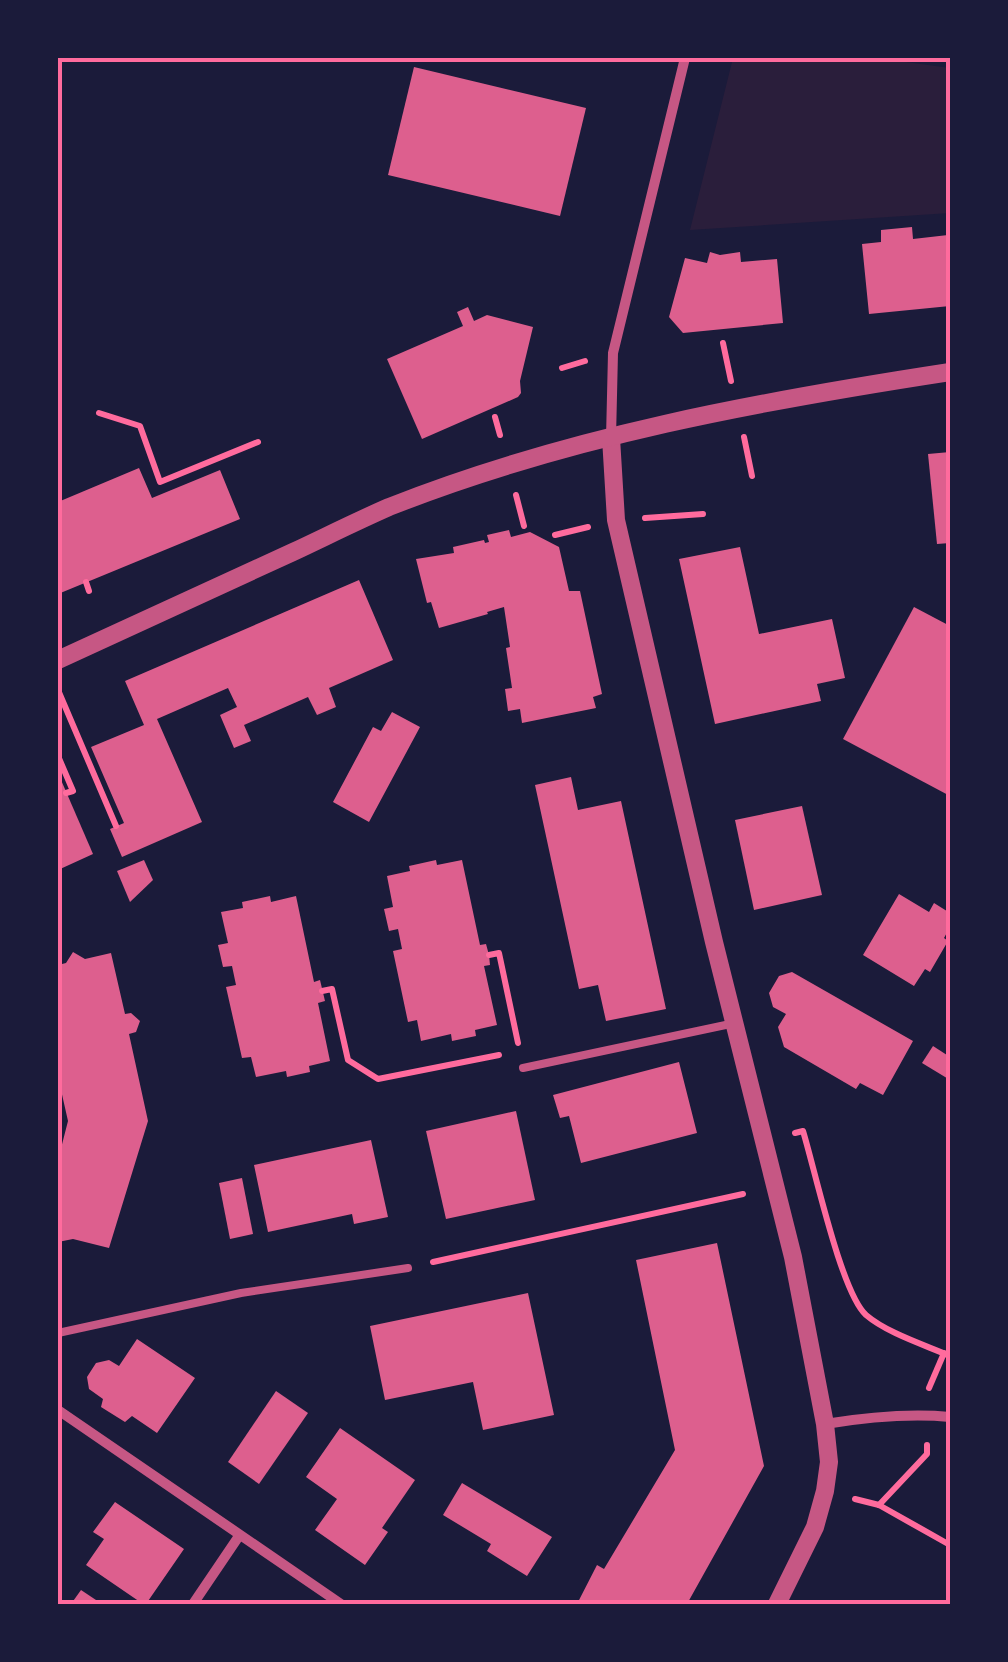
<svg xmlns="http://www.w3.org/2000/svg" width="1008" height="1662" font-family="Inter,sans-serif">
  <rect width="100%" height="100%" fill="#1b1b3a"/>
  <path fill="#2a1e3b" d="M733 58H876L950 68V213L690 230Z"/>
  <g fill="#dd5f8e">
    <path d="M414 67 586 108 560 216 388 175Z"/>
    <path d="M912 227 913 239 948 235 950 306 869 314 862 244 881 242V230Z"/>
    <path d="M710 252 720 255 740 252 741 262 777 259 783 323 683 333 669 317 685 258 707 263Z"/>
    <path d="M468 307 474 321 487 315 533 327 520 381 521 393 518 397 422 439 387 359 463 326 457 312Z"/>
    <path d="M950 452V543L937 544 928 454Z"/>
    <path d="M139 468 152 498 220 470 240 519 58 594V502Z"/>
    <path d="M509 530 511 537 530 532 559 547 569 591H580L602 694 593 697 596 708 522 723 520 709 508 711 505 689 512 688 506 648 510 647 504 607 487 612 488 614 439 628 431 602 427 603 416 559 454 553 453 547 484 540 485 543 489 542 487 535Z"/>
    <path d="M740 547 759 634 832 619 845 678 817 684 821 701 715 724 679 559Z"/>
    <path d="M359 580 393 660 329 688 336 707 317 715 308 697 244 725 251 741 234 748 220 715 237 707 228 688 157 719 202 822 122 857 110 829 124 823 91 747 144 725 125 681Z"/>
    <path d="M914 607 950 626V796L843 739Z"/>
    <path d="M392 712 420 727 369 822 333 802 373 727 381 731Z"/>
    <path d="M58 773 93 854 58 870Z"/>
    <path d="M571 777 578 810 621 801 666 1009 606 1021 598 985 579 989 535 785Z"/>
    <path d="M802 806 822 895 754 910 735 820Z"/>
    <path d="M144 860 153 880 130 902 117 871Z"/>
    <path d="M436 860 437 865 462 860 480 945 486 944 489 955 490 965 484 966 497 1025 475 1030 476 1036 452 1041 451 1034 421 1041 417 1020 408 1022 393 951 402 949 398 929 389 931 384 909 393 907 387 876 410 871 409 866Z"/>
    <path d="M899 894 929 912 934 903 950 913V927L944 938 948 941 930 972 925 969 914 986 863 955Z"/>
    <path d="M270 896 271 902 296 896 314 982 320 980 325 1001 318 1003 330 1061 309 1066 310 1072 287 1077 286 1071 256 1077 251 1057 242 1058 226 987 236 985 232 966 223 967 218 945 228 943 221 912 243 908 242 902Z"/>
    <path d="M73 952 85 959 111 953 125 1014 131 1013 140 1021 136 1032 129 1034 148 1121 109 1248 73 1239 58 1242V1160L68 1121 61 1090 58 1087V965L66 963Z"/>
    <path d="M792 972 913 1041 883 1095 860 1083 856 1089 784 1047 778 1027 786 1014 773 1007 769 993 779 976Z"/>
    <path d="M933 1046 950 1057V1080L922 1063Z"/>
    <path d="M679 1062 697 1133 581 1163 569 1116 560 1118 553 1095Z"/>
    <path d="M516 1111 535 1200 446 1219 426 1131Z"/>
    <path d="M371 1140 388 1217 354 1224 352 1214 268 1232 254 1165Z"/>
    <path d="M242 1178 253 1234 230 1239 219 1183Z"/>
    <path d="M717 1243 764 1466 687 1604H577L597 1565 604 1569 675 1450 636 1260Z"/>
    <path d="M528 1293 554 1415 483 1430 473 1382 385 1400 370 1326Z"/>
    <path d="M137 1339 195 1378 157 1433 132 1416 125 1422 101 1407 103 1399 89 1389 87 1377 96 1363 109 1360 119 1366Z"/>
    <path d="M276 1391 308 1413 259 1484 228 1462Z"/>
    <path d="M340 1428 415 1480 382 1528 388 1532 365 1565 315 1530 337 1499 306 1477Z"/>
    <path d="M462 1483 552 1537 527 1576 487 1551 491 1544 443 1515Z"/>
    <path d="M115 1502 184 1549 146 1604H143L86 1565 104 1539 93 1532Z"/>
    <path d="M81 1590 102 1604H71Z"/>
  </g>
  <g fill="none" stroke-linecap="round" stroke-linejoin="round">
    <g stroke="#ff6b9d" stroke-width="6">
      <path d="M723 343 731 381"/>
      <path d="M562 368 585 361"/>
      <path d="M99 413 140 426 160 482 258 442"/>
      <path d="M495 417 500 435"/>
      <path d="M744 437 752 476"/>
      <path d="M516 495 524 526"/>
      <path d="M645 518 703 514"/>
      <path d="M555 535 588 527"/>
      <path d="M86 582 89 591"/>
      <path d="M58 690 116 826"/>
      <path d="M58 756 73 791 66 793"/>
      <path d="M489 955 499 953 518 1043"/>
      <path d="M322 991 332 989 348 1060 378 1079 499 1055"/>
      <path d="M795 1133 803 1131C815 1170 841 1292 866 1315 887 1333 925 1345 950 1356"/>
      <path d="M433 1262 743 1194"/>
      <path d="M929 1388 944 1353"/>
      <path d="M855 1499 879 1505 950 1545"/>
      <path d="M879 1505 927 1454V1445"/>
    </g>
    <g stroke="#c65784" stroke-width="8">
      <path d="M523 1068 735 1023"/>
      <path d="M58 1333 241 1293 408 1268"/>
    </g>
    <g stroke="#c65784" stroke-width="10">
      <path d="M611 438 613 353 685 58"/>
      <path d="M58 1410 341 1604"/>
      <path d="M825 1424C868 1417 908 1413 950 1417"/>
      <path d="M193 1604 239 1536"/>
    </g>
    <g stroke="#c65784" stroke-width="18">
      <path d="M611 438 616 520 714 942 793 1257 825 1424 829 1462 825 1491 815 1527 777 1604"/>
      <path d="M58 660C136 624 214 588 293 552 325 537 357 521 389 507 568 436 761 401 950 372"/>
    </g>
  </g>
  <rect width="1008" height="1662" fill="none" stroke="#1b1b3a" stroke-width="120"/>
  <rect x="60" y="60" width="888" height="1542" fill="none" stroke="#ff6b9d" stroke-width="4"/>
</svg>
